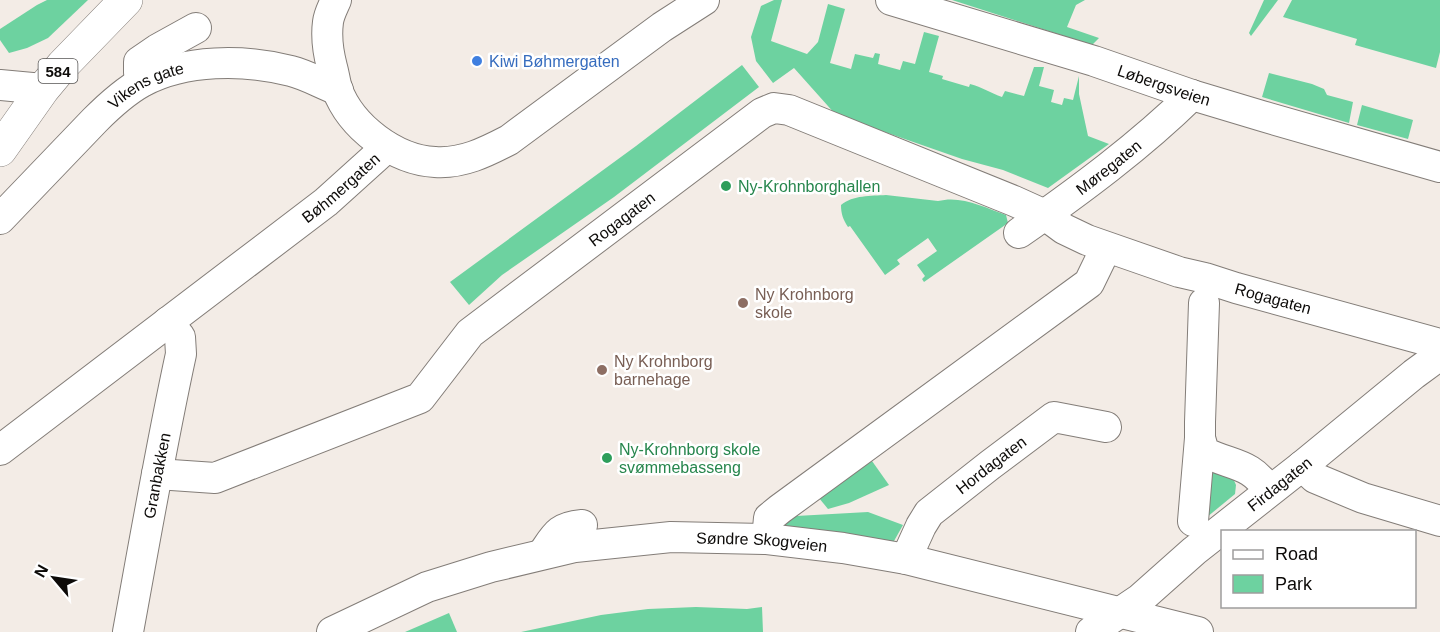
<svg xmlns="http://www.w3.org/2000/svg" width="1440" height="632" font-family="Arial,sans-serif">
  <rect width="100%" height="100%" fill="#f3ece6"/>
  <g fill="#6dd2a0">
    <path d="M47 0H88L48 38 27 48 9 53 0 40V29L37 5Z"/>
    <path d="M774 0H782L771 41 807 54 818 42 828 4 845 9 830 63 851 69 855 54 873 58 875 53 880 54 878 64 900 70 903 61 915 64 924 32 939 36 929 72 943 76 942 79 969 87 970 84C982 87 991 93 1002 97L1005 91 1024 96 1034 67H1044L1039 86 1054 90 1051 102 1062 105 1064 98 1073 100 1079 76V94L1088 136 1109 144 1048 188 1003 170 962 159 836 115 794 68 773 83 756 61 751 37 761 6Z"/>
    <path d="M952 0H1085L1076 5 1067 27 1099 38 1092 45Z"/>
    <path d="M1264 0H1278L1251 36 1249 33Z"/>
    <path d="M1292 0H1440V52L1436 68 1355 45 1357 39 1283 17Z"/>
    <path d="M742 65 759 87 614 197 502 275 469 305 450 282 636 146Z"/>
    <path d="M1269 73 1312 84 1324 89 1327 95 1353 102 1349 123 1262 97Z"/>
    <path d="M1362 105 1413 120 1408 139 1357 125Z"/>
    <path d="M886 195 938 201C961 195 984 207 1006 215L1008 223 924 282 922 279 925 276 917 265 937 251 928 238 897 260 900 264 885 275 850 226 848 227C843 219 841 214 841 205 853 195 871 196 886 195Z"/>
    <path d="M872 461 889 485 849 503 828 509 819 498Z"/>
    <path d="M1211 470 1232 476 1236 485 1235 494 1201 522Z"/>
    <path d="M868 512 903 525 894 541 883 545 777 526 778 517Z"/>
    <path d="M696 607 747 609 762 607 763 632H521L601 615 648 609Z"/>
    <path d="M449 613 457 632H405Z"/>
  </g>
  <g fill="none" stroke-linecap="round" stroke-linejoin="round">
    <g stroke="#837d78" stroke-width="32">
      <g id="minor">
        <path d="M336 0C333 7 329 14 328 22 326 37 328 52 332 67 334 74 335 82 337 89 351 127 395 160 435 162 462 164 486 152 509 140L662 27 704 0"/>
        <path id="s1" d="M891 0 1094 61 1192 95 1262 116 1440 167"/>
        <path d="M143 81 139 73V62L158 49 196 28"/>
        <path d="M0 85 43 89"/>
        <path id="s2" d="M0 219 95 120C109 106 124 92 142 82 185 59 244 59 291 71 307 75 322 84 338 90"/>
        <path id="s3" d="M1019 233C1079 191 1140 146 1192 95"/>
        <path d="M1204 303 1200 422V438L1204 452C1231 466 1251 462 1269 491"/>
        <path id="s4" d="M0 450 326 202 387 147"/>
        <path d="M1302 466 1315 478 1363 498 1440 521"/>
        <path id="s5" d="M157 474 215 478 420 398 470 333 762 113 774 108 789 110 1014 201 1045 215 1064 229 1087 240 1179 272 1205 278 1236 288 1440 344"/>
        <path d="M1193 521 1200 438"/>
        <path d="M767 539 769 518 780 509 1089 283 1106 248"/>
        <path d="M544 552C556 534 559 527 582 525"/>
        <path id="s6" d="M906 559 921 526 929 513 990 465 1054 417 1106 427"/>
        <path id="s7" d="M128 632C145 539 161 446 181 354L180 337 168 322"/>
        <path id="s8" d="M332 632 427 587 491 567 575 547 671 537 767 539 843 548 906 559 1198 632"/>
        <path id="s9" d="M1091 632 1140 599 1194 551 1302 466 1414 374 1440 355"/>
      </g>
    </g>
    <g stroke="#837d78" stroke-width="34">
      <path id="major" d="M0 150 43 89 63 65 126 0"/>
    </g>
    <use href="#minor" stroke="#fff" stroke-width="30"/>
    <use href="#major" stroke="#fff" stroke-width="33"/>
  </g>
  <circle fill="#3f7fe0" stroke="#fff" stroke-width="2" cx="477" cy="61" r="6"/>
  <g fill="#2e9e5b" stroke="#fff" stroke-width="2">
    <circle cx="726" cy="186" r="6"/>
    <circle cx="607" cy="458" r="6"/>
  </g>
  <g fill="#8d6e63" stroke="#fff" stroke-width="2">
    <circle cx="743" cy="303" r="6"/>
    <circle cx="602" cy="370" r="6"/>
  </g>
  <g text-anchor="middle" dominant-baseline="central" stroke-width="5" stroke-linejoin="round" paint-order="stroke">
    <rect fill="#fff" stroke="#565453" stroke-width="1.5" x="38.5" y="59" width="39" height="24" rx="4.5"/>
    <g font-size="15" font-weight="bold" fill="#0d0b09">
      <text x="58" y="71">584</text>
    </g>
    <g font-size="16" fill="#366cbe" stroke="#fff" text-anchor="start">
      <text x="489" y="61">Kiwi Bøhmergaten</text>
    </g>
    <g font-size="16" fill="#0d0b09" stroke="#fff">
      <text stroke="none"><textPath href="#s1" startOffset="286">Løbergsveien</textPath></text>
      <text stroke="none"><textPath href="#s2" startOffset="200">Vikens gate</textPath></text>
      <text stroke="none"><textPath href="#s3" startOffset="111">Møregaten</textPath></text>
      <text stroke="none"><textPath href="#s4" startOffset="430">Bøhmergaten</textPath></text>
      <text stroke="none"><textPath href="#s5" startOffset="550">Rogagaten</textPath></text>
      <text stroke="none"><textPath href="#s5" startOffset="1275">Rogagaten</textPath></text>
      <text stroke="none"><textPath href="#s6" startOffset="130">Hordagaten</textPath></text>
      <text stroke="none"><textPath href="#s7" startOffset="159">Granbakken</textPath></text>
      <text stroke="none"><textPath href="#s9" startOffset="240">Firdagaten</textPath></text>
      <text stroke="none"><textPath href="#s8" startOffset="446">Søndre Skogveien</textPath></text>
    </g>
    <g font-size="16" fill="#27864d" stroke="#fff" text-anchor="start">
      <text x="738" y="186">Ny-Krohnborghallen</text>
      <text x="619" y="449">Ny-Krohnborg skole<tspan x="619" dy="18">svømmebasseng</tspan></text>
    </g>
    <g font-size="16" fill="#785e54" stroke="#fff" text-anchor="start">
      <text x="755" y="294">Ny Krohnborg<tspan x="755" dy="18">skole</tspan></text>
      <text x="614" y="361">Ny Krohnborg<tspan x="614" dy="18">barnehage</tspan></text>
    </g>
  </g>
  <rect x="1221" y="530" width="195" height="78" fill="#ffffff" stroke="#9e9d9d" stroke-width="1.5"/>
  <rect x="1233" y="550" width="30" height="9" fill="#ffffff" stroke="#9e9d9d" stroke-width="1.5"/>
  <text x="1275" y="560" font-size="18" fill="#0d0b09">Road</text>
  <rect x="1233" y="575" width="30" height="18" fill="#6dd2a0" stroke="#9e9d9d" stroke-width="1.5"/>
  <text x="1275" y="590" font-size="18" fill="#0d0b09">Park</text>
  <g transform="translate(54 578) rotate(299)" stroke="#ffffff" stroke-width="4.5" paint-order="stroke">
  <path d="M0-4.5L10 22L0 15L-10 22Z" fill="#0d0b09"/>
  <text y="-9" font-size="16" font-weight="bold" text-anchor="middle" fill="#0d0b09">N</text>
  </g>
</svg>
